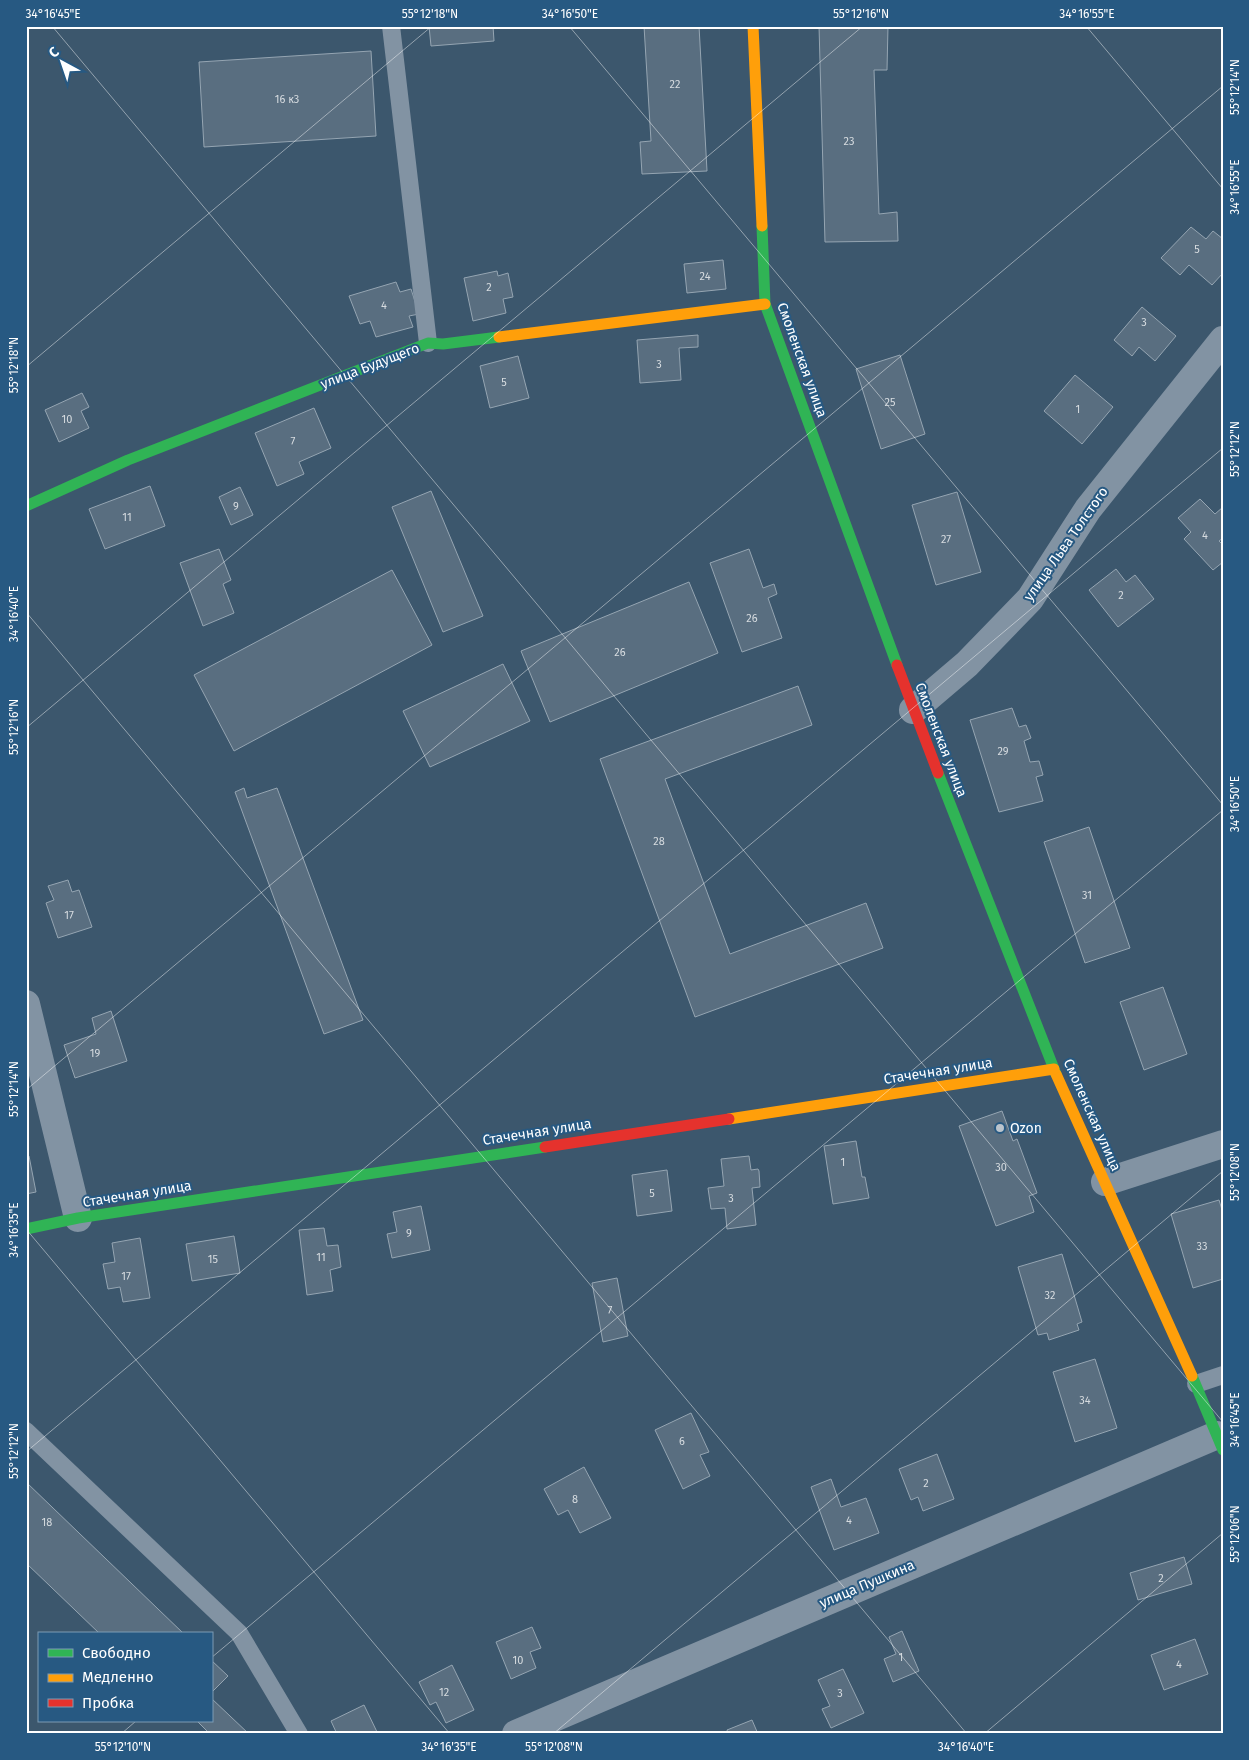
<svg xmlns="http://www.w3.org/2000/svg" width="1249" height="1760" font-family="'Fira Sans',sans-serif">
  <rect width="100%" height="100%" fill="#3c576d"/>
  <g fill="#596e80" stroke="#95a5b2">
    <path d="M429 26H493L494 41 431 46Z"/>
    <path d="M644 26H699L707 171 642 174 640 142 651 141Z"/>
    <path d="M819 26H888L887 70H874L879 214 897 212 898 241 825 242Z"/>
    <path d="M371 51 376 136 204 147 199 62Z"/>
    <path d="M1191 227 1206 239 1213 231 1223 239V273L1212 285 1189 265 1180 275 1161 258Z"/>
    <path d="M723 260 726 289 687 293 684 264Z"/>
    <path d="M497 271 498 276 508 273 513 297 503 299 506 313 473 321 464 278Z"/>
    <path d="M396 282 400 292 411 289 419 314 409 316 413 327 376 337 370 321 360 324 349 296Z"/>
    <path d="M1142 307 1176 336 1155 361 1139 347 1132 356 1114 340Z"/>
    <path d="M698 335V347L679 348 681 380 640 383 637 340Z"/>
    <path d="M900 355 925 434 881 449 856 369Z"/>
    <path d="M518 356 529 398 490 408 480 366Z"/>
    <path d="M1075 375 1113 407 1082 444 1044 411Z"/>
    <path d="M82 393 89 407 81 411 89 428 59 442 45 410Z"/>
    <path d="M314 408 331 448 299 462 304 474 277 486 255 433Z"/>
    <path d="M150 486 165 526 105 549 89 509Z"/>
    <path d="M240 487 253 515 231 525 219 497Z"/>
    <path d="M431 491 483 616 443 632 392 507Z"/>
    <path d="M957 492 981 572 936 585 912 505Z"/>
    <path d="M1200 499 1215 514 1223 507V538L1219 541 1223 545V562L1213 570 1184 539 1191 532 1178 518Z"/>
    <path d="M219 549 231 580 223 584 234 613 203 626 180 563Z"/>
    <path d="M749 549 763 588 774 584 777 594 768 598 782 638 742 652 710 563Z"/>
    <path d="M1116 569 1126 582 1135 575 1154 599 1118 627 1089 590Z"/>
    <path d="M392 570 432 645 234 751 194 675Z"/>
    <path d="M689 582 718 653 550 722 521 651Z"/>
    <path d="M503 664 530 721 430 767 403 711Z"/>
    <path d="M798 686 812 725 665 779 730 954 866 903 883 948 695 1017 600 759Z"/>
    <path d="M1012 708 1019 727 1026 725 1031 738 1024 741 1030 762 1039 761 1043 775 1036 777 1043 801 999 812 970 720Z"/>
    <path d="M244 788 247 798 277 788 363 1020 324 1034 235 792Z"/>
    <path d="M1089 827 1130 948 1085 963 1044 842Z"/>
    <path d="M68 880 72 892 79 890 92 927 58 938 46 903 54 900 48 886Z"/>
    <path d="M1163 987 1187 1054 1144 1070 1120 1002Z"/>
    <path d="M111 1011 127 1061 75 1078 64 1045 96 1034 92 1018Z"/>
    <path d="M1002 1111 1013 1141 1017 1139 1037 1193 1029 1196 1034 1212 996 1226 959 1126Z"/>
    <path d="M856 1141 862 1177H865L869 1198 833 1204 824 1146Z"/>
    <path d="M29 1156 36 1192 26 1194V1157Z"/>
    <path d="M749 1156 751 1170 758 1169 759 1171 760 1187 752 1188 756 1225 727 1229 725 1208 711 1209 708 1188 724 1186 721 1159Z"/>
    <path d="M667 1170 672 1211 637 1216 632 1175Z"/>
    <path d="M1219 1200 1223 1213V1279L1193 1288 1171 1214Z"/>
    <path d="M421 1206 430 1250 392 1258 387 1234 397 1232 393 1212Z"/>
    <path d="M324 1228 327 1246 338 1245 341 1267 330 1270 333 1291 307 1295 299 1230Z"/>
    <path d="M234 1236 240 1273 192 1281 186 1244Z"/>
    <path d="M140 1238 150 1298 123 1302 120 1287 108 1289 103 1264 115 1262 112 1243Z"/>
    <path d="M1062 1254 1082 1322 1077 1324 1079 1330 1049 1340 1047 1333 1038 1335 1018 1267Z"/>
    <path d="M617 1278 628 1336 603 1342 592 1283Z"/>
    <path d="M1095 1359 1117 1428 1075 1442 1053 1372Z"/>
    <path d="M691 1413 709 1452 700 1455 710 1476 683 1489 655 1430Z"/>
    <path d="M937 1454 954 1499 923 1511 918 1497 911 1500 899 1469Z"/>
    <path d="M584 1467 611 1518 580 1533 568 1510 558 1515 544 1489Z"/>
    <path d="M831 1479 841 1507 866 1498 879 1533 834 1550 811 1487Z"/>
    <path d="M26 1482 184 1634H100L26 1563Z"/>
    <path d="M1184 1557 1192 1584 1138 1600 1130 1573Z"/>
    <path d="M532 1627 541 1648 530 1652 536 1668 511 1679 496 1642Z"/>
    <path d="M902 1631 919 1671 893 1682 884 1659 896 1654 889 1637Z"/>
    <path d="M1195 1639 1208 1674 1164 1690 1151 1655Z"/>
    <path d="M211 1660 228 1676 211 1693Z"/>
    <path d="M452 1665 474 1710 446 1723 436 1702 430 1705 419 1682Z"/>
    <path d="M843 1669 864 1713 831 1728 822 1709 830 1706 818 1680Z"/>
    <path d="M211 1698 249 1734H203L207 1731 197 1721H211Z"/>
    <path d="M364 1705 378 1734H337L331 1721Z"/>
    <path d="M752 1720 758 1734H728L727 1730Z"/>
  </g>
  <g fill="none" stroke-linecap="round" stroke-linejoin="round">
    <g stroke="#8293a3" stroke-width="18">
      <path d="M391 26 428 343"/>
      <path d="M1196 1384 1223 1375"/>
      <path d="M26 1431 239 1633 299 1734"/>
    </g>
    <g stroke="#8293a3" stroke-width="28">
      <path d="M913 710 967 664 1030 599 1088 509 1223 340"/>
      <path d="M26 1004 78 1218"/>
      <path d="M1105 1182 1223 1144"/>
      <path d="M516 1734 1217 1435"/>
    </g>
    <g stroke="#30b455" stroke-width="11">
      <path d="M762 226 765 304 897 665"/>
      <path d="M26 506 128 460 428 343 443 344 499 337"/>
      <path d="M938 773 1056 1074"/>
      <path d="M26 1229 78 1218 545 1147"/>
      <path d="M1192 1376 1223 1450"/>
    </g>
    <g stroke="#ff9f0a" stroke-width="11">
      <path d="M753 26 762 226"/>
      <path d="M499 337 765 304"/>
      <path d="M1056 1074 1192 1376"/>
      <path d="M729 1119 1054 1069"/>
    </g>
    <g stroke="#e5322d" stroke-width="11">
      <path d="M897 665 938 773"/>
      <path d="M545 1147 729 1119"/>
    </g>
  </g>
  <path fill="none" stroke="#fff" stroke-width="1" stroke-opacity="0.45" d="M52 26 1223 1422M569 26 1223 805M1086 26 1223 189M26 367 432 26M26 612 967 1734M26 728 863 26M26 1090 1223 86M26 1229 450 1734M26 1452 1223 448M211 1658 1223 810M121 1734 136 1721M553 1734 1223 1171M984 1734 1223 1533"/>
  <circle fill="#bbc4cc" stroke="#275982" stroke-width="2" cx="1000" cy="1128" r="5"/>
  <g text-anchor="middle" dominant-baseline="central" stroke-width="4" stroke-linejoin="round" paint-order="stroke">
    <g font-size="11" fill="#d6dbdf">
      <text x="675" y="84">22</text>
      <text x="287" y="99">16 к3</text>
      <text x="849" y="141">23</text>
      <text x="1197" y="249">5</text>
      <text x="705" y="276">24</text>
      <text x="489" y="287">2</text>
      <text x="384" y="305">4</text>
      <text x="1144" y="322">3</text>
      <text x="659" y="364">3</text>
      <text x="504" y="382">5</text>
      <text x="890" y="402">25</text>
      <text x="1078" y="409">1</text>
      <text x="67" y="419">10</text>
      <text x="293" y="441">7</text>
      <text x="236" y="506">9</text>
      <text x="127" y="517">11</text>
      <text x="1205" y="535">4</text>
      <text x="946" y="539">27</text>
      <text x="1121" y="595">2</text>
      <text x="752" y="618">26</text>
      <text x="620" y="652">26</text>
      <text x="1003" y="751">29</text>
      <text x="659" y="841">28</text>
      <text x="1087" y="895">31</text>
      <text x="69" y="915">17</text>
      <text x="95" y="1053">19</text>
      <text x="843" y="1162">1</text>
      <text x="1001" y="1167">30</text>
      <text x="652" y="1193">5</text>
      <text x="731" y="1198">3</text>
      <text x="409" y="1233">9</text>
      <text x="1202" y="1246">33</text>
      <text x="321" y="1257">11</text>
      <text x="213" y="1259">15</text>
      <text x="126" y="1276">17</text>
      <text x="1050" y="1295">32</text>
      <text x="610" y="1310">7</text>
      <text x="1085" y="1400">34</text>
      <text x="682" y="1441">6</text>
      <text x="926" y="1483">2</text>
      <text x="575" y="1499">8</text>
      <text x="849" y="1520">4</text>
      <text x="47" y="1522">18</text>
      <text x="1161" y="1578">2</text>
      <text x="901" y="1657">1</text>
      <text x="518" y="1660">10</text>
      <text x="1179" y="1664">4</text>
      <text x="444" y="1692">12</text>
      <text x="840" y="1693">3</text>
    </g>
    <g font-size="14" fill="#fff" stroke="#275982">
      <text transform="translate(802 360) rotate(70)">Смоленская улица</text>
      <text transform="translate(370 366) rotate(-21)">улица Будущего</text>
      <text transform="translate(1066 544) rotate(-55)">улица Льва Толстого</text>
      <text transform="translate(941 740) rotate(69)">Смоленская улица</text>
      <text transform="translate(938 1071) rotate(-9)">Стачечная улица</text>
      <text transform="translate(1092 1115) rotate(66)">Смоленская улица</text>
      <text transform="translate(537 1132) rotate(-9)">Стачечная улица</text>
      <text transform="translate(137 1194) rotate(-9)">Стачечная улица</text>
      <text transform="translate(867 1584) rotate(-23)">улица Пушкина</text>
    </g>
    <g font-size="14" fill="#fff" stroke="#275982" text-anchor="start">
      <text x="1010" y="1128">Ozon</text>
    </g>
  </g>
  <rect width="1249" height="1760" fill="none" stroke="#275982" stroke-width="55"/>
  <rect x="38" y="1632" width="175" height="90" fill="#275982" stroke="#7d9bb4"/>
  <rect x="48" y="1649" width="25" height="8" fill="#30b455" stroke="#7d9bb4"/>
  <text x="82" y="1658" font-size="15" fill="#ffffff">Свободно</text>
  <rect x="48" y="1674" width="25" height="8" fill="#ff9f0a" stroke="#7d9bb4"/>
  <text x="82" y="1682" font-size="15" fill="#ffffff">Медленно</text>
  <rect x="48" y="1699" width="25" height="8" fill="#e5322d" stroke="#7d9bb4"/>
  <text x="82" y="1708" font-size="15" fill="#ffffff">Пробка</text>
  <g transform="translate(62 62) rotate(320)" stroke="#275982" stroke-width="4" paint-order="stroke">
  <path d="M0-4L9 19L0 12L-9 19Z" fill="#ffffff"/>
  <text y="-8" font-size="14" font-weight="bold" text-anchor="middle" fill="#ffffff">С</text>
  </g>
  <rect x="28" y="28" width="1194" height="1704" fill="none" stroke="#fff" stroke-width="2"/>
  <g font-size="12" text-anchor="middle" fill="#fff">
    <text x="53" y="18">34°16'45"E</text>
    <text x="430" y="18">55°12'18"N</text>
    <text x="570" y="18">34°16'50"E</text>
    <text x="861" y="18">55°12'16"N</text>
    <text x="1087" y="18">34°16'55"E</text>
    <text transform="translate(1235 87) rotate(-90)" y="4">55°12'14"N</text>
    <text transform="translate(1235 187) rotate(-90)" y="4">34°16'55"E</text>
    <text transform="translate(14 365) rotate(-90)" y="4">55°12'18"N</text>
    <text transform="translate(1235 449) rotate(-90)" y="4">55°12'12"N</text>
    <text transform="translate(14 614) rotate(-90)" y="4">34°16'40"E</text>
    <text transform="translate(14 727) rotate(-90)" y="4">55°12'16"N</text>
    <text transform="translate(1235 804) rotate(-90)" y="4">34°16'50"E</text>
    <text transform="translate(14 1089) rotate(-90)" y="4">55°12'14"N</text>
    <text transform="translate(1235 1172) rotate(-90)" y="4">55°12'08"N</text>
    <text transform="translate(14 1230) rotate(-90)" y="4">34°16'35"E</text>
    <text transform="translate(1235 1420) rotate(-90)" y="4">34°16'45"E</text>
    <text transform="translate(14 1451) rotate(-90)" y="4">55°12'12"N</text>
    <text transform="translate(1235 1534) rotate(-90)" y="4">55°12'06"N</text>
    <text x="123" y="1751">55°12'10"N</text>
    <text x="449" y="1751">34°16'35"E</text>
    <text x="554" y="1751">55°12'08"N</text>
    <text x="966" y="1751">34°16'40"E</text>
  </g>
</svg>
